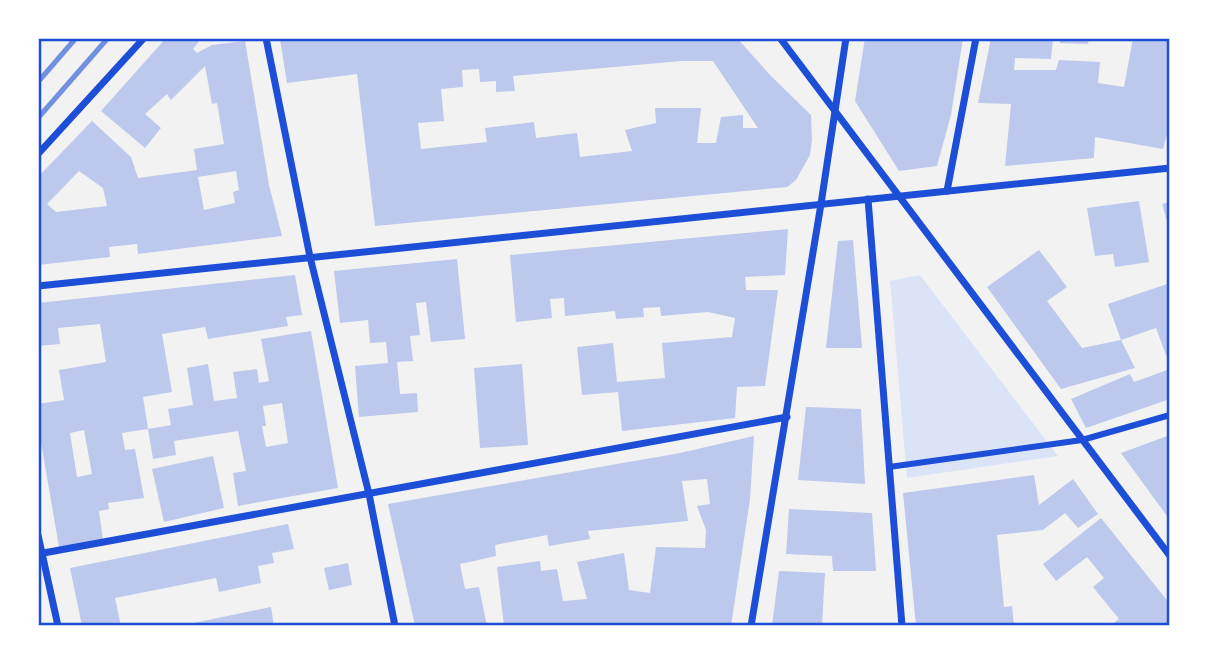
<svg xmlns="http://www.w3.org/2000/svg" width="1208" height="664" font-family="'PT Sans',sans-serif">
  <rect width="100%" height="100%" fill="#f2f2f2"/>
  <path fill="#dbe4f7" d="M920 275 1058 456 907 478 890 281Z"/>
  <g fill="#bdc9ec" fill-rule="evenodd">
    <path d="M166 38H202L193 49 197 53 212 45 245 41 269 185 282 236 138 254 137 244 109 247 110 257 38 265V177L92 121 131 157 138 178 197 170 194 149 224 144 217 103 212 104 205 66 171 100 167 94 145 114 161 128 145 148 101 111ZM79 171 103 188 107 206 56 212 47 204ZM236 171 239 190 233 192 235 203 204 210 198 177Z"/>
    <path d="M737 38 771 76 811 115 812 140 810 155 796 180 787 187 375 226 357 74 287 83 280 39ZM681 61H713L758 128H743V115L721 117 716 143H697L701 108H655L656 123 625 130 632 151 580 157 577 133 536 138 534 122 485 128 487 142 421 149 418 123 444 121 441 89 463 87 462 70 479 69 480 82 496 81V92L515 91 513 76Z"/>
    <path d="M865 38H963L951 115 937 166 899 171 855 101Z"/>
    <path d="M991 38H1053L1051 59 1015 58 1014 70H1056L1059 60 1100 62 1098 83 1124 87 1133 38H1170V123L1163 149 1095 137 1094 158 1005 166 1011 104 978 103Z"/>
    <path d="M1061 38H1089L1088 44 1060 43Z"/>
    <path d="M1139 201 1149 262 1115 267 1113 254 1095 256 1087 208Z"/>
    <path d="M1170 202V228H1169L1162 204Z"/>
    <path d="M788 229 785 275 745 277 746 290H778L765 386 737 387 735 418 622 431 618 392 582 395 577 347 613 343 617 382 665 378 662 343 732 337 735 318 708 312 661 316 660 307 643 308 644 317 616 319 615 311 565 316 564 298 550 299 552 318 516 322 510 255Z"/>
    <path d="M853 240 862 348H826L838 241Z"/>
    <path d="M1039 250 1067 287 1047 301 1082 348 1121 340 1135 368 1061 389 987 287Z"/>
    <path d="M457 259 465 339 431 342 426 302 416 303 420 335 410 336 413 361 397 362 400 394 417 393 418 412 359 417 355 366 388 363 386 342 370 343 368 320 340 323 334 271Z"/>
    <path d="M295 275 302 315 286 317 288 326 208 339 205 327 162 334 172 392 143 397 148 429 122 433 125 450 135 449 144 498 108 503 109 509 99 511 103 540 59 547 38 425V404L64 400 59 370 106 362 100 324 58 328 60 344 38 346V303ZM84 430 92 474 77 477 70 433Z"/>
    <path d="M1170 283V363H1169L1156 328 1121 340 1108 304Z"/>
    <path d="M311 331 338 488 238 506 233 473 246 471 238 431 174 441 176 455 153 459 148 429 171 425 168 409 193 405 187 368 208 364 214 401 237 398 233 372 257 369 259 383 269 381 261 339ZM282 403 288 443 266 447 262 426H266L263 406Z"/>
    <path d="M522 364 528 445 480 448 474 368Z"/>
    <path d="M1170 369V399L1086 428 1071 399 1130 374 1134 382Z"/>
    <path d="M806 407 861 409 865 484 798 480Z"/>
    <path d="M1170 435V520L1121 453Z"/>
    <path d="M754 436 750 499 731 626H504L497 567 540 561 541 571 557 569 563 601 587 599 577 562 624 553 629 590 650 593 656 547 705 548 706 530 697 506 710 504 707 479 682 481 688 521 588 531 590 539 549 546 547 535 495 545 496 556 460 564 465 589 479 587 487 626H415L388 504 680 453Z"/>
    <path d="M213 456 224 508 164 522 152 469Z"/>
    <path d="M1034 475 1039 505 1073 479 1098 514 1078 528 1065 513 1043 530 997 535 1004 607 1012 606 1014 626H916L903 493Z"/>
    <path d="M789 509 872 513 876 571H833L832 556 786 554Z"/>
    <path d="M1101 518 1170 604V626H1110L1119 619 1093 587 1104 578 1087 557 1056 581 1043 564Z"/>
    <path d="M288 524 294 549 272 553 274 563 258 566 261 583 219 592 216 578 115 598 121 626H82L70 568Z"/>
    <path d="M348 563 352 585 329 590 324 568Z"/>
    <path d="M779 571 825 573 822 626H772Z"/>
    <path d="M271 607 274 626H189V624Z"/>
  </g>
  <g fill="none" stroke-linecap="round" stroke-linejoin="round">
    <path stroke="#1d4ed8" stroke-width="6" d="M889 467 1082 440 1170 415"/>
    <g stroke="#1d4ed8" stroke-width="7">
      <path d="M266 38 310 257 369 494 395 626"/>
      <path d="M780 38 1170 556"/>
      <path d="M38 154 144 38"/>
      <path d="M947 191 976 38"/>
      <path d="M868 199 902 626"/>
      <path d="M38 286 1170 168"/>
      <path d="M38 535 58 626"/>
      <path d="M38 554 787 417"/>
      <path d="M751 626 821 204 846 38"/>
    </g>
    <g stroke="#7290e2" stroke-width="5">
      <path d="M38 82 76 38"/>
      <path d="M38 118 108 38"/>
    </g>
  </g>
  <rect width="1208" height="664" fill="none" stroke="#ffffff" stroke-width="80"/>
  <rect x="40" y="40" width="1128" height="584" fill="none" stroke="#1d4ed8" stroke-width="2.5"/>
</svg>
